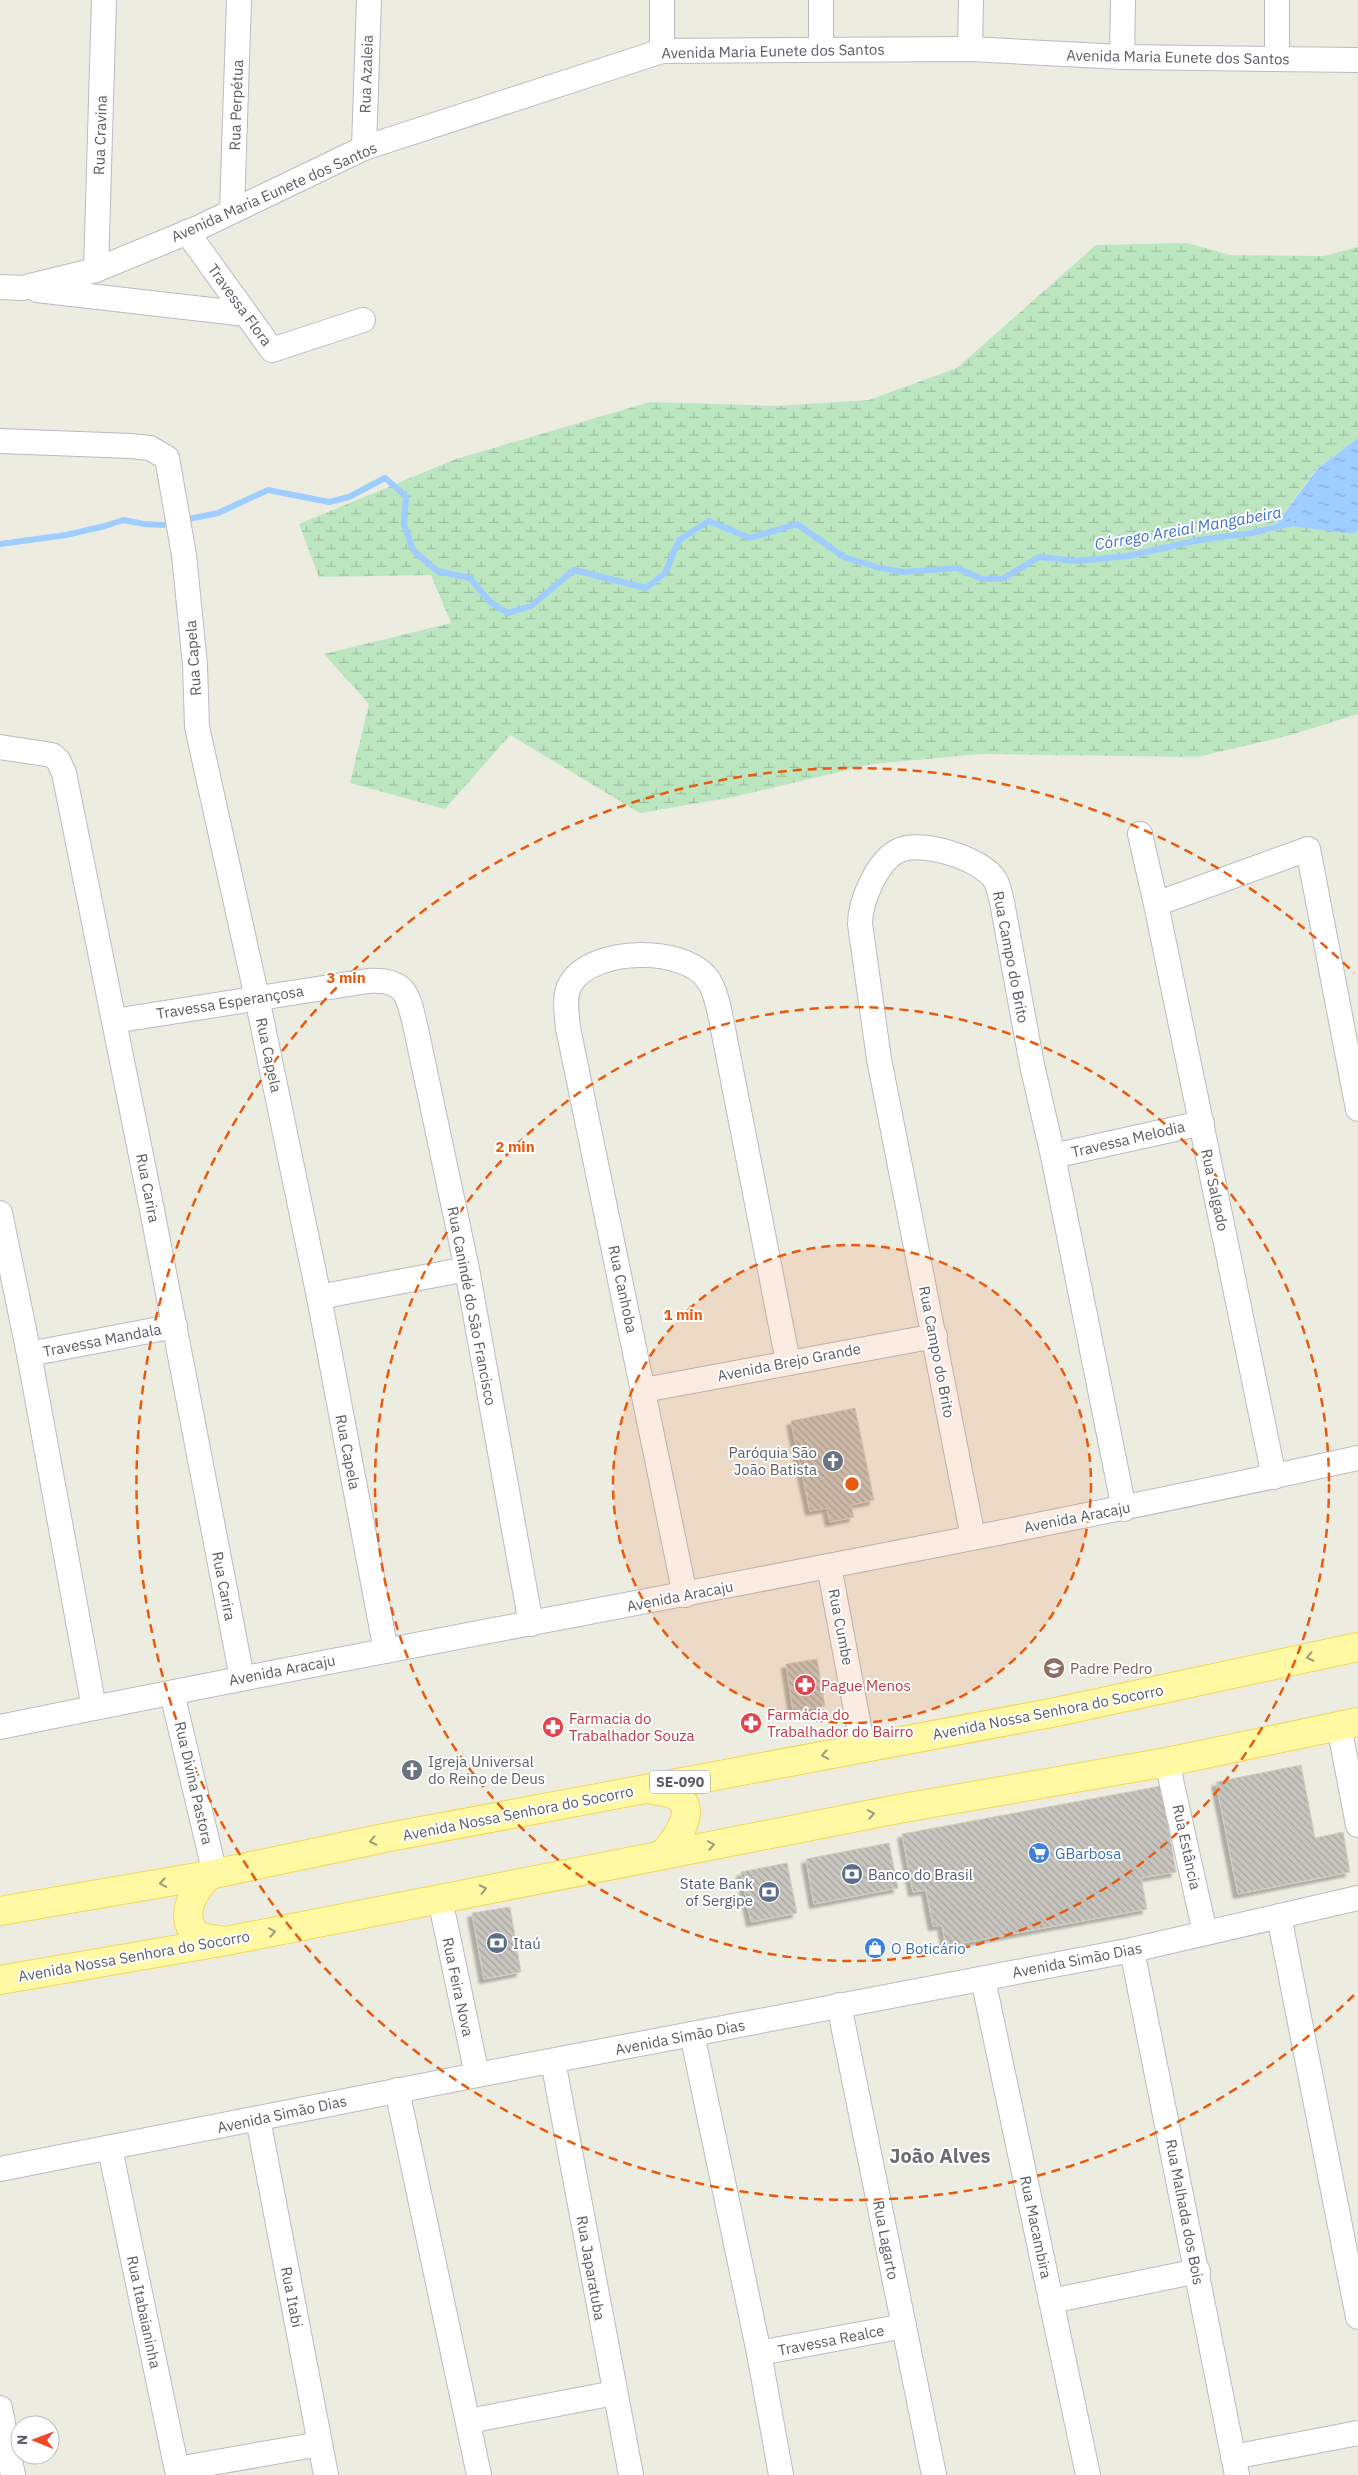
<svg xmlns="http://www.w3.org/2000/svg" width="1358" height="2475" font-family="'IBM Plex Sans',sans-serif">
  <defs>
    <pattern id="wetland-marsh" width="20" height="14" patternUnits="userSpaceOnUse" patternTransform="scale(1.25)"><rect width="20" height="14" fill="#bce6c0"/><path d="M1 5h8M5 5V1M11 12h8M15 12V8" fill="none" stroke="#9cbea0"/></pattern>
    <pattern id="water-ripples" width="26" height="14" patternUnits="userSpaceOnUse" patternTransform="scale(1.25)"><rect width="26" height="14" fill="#9fcdff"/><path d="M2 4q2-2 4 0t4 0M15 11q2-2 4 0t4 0" fill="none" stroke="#85aad2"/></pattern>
    <pattern id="building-back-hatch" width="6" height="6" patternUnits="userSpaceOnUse" patternTransform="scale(1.25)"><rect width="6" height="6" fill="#c8c5be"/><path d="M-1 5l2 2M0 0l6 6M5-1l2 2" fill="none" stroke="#a5a39e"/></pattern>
    <filter id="shadow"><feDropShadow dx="-4.5" dy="4.5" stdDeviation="1" flood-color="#0004"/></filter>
  </defs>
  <rect width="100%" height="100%" fill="#edece1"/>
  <path fill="url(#wetland-marsh)" d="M1187 243 1230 255 1324 256 1358 247V438L1317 468 1276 523 1352 534 1358 531V714L1287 736 1197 757 981 754 872 764 734 797 640 813 510 735 445 809 350 783 369 704 324 654 451 623 431 575 319 577 299 524 456 459 650 402 777 406 869 400 957 368 1096 245Z"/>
  <path fill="url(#water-ripples)" d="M1358 438V531L1352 534 1276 524 1318 468Z"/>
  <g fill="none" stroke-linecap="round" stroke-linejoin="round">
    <g stroke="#9fcdff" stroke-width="6">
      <path d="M189 519 218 513 268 490 329 502 349 497 385 478 406 496 404 524 413 550 437 571 470 578 490 602 508 613 531 606 574 570 646 588 665 573 679 540 709 521 750 538 797 524 844 557 880 568 904 572 957 568 982 579H1002L1039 557 1076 561 1128 556 1199 540 1252 533 1292 523"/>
      <path d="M0 544 66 535 105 526 123 520 144 524 163 525"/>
    </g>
  </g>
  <g fill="url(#building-back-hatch)" stroke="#d2cebf" filter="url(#shadow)">
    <path d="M855 1408 874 1500 851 1505 854 1517 830 1522 827 1508 810 1511 791 1421Z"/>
    <path d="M817 1659 825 1706 793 1711 786 1664Z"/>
    <path d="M1301 1765 1315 1838 1343 1832 1350 1872 1238 1894 1216 1782Z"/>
    <path d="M1161 1786 1176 1872 1141 1878 1147 1909 946 1946 942 1925 933 1926 926 1890 913 1892 902 1834Z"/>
    <path d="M889 1843 898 1888 814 1904 806 1859Z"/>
    <path d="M787 1863 797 1913 751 1922 741 1872Z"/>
    <path d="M510 1907 521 1972 484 1979 472 1913Z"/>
  </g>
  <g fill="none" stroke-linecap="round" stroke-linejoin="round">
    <g stroke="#b9bbc1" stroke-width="26">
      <g id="minor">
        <path d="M1277 0V58"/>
        <path d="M821 49V0"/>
        <path d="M970 49 971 0"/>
        <path d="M662 51V0"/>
        <path d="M1122 57 1123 0"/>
        <path d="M364 148 369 0"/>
        <path d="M232 210 239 0"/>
        <path d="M187 232 272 350 363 320"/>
        <path d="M96 270 104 0"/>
        <path d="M0 287 22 288 96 270 200 227 364 148 662 51 970 49 1122 57 1358 60"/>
        <path d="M37 290 246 314"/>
        <path d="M0 441 131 446 150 448 167 458 184 555 195 665 197 727 257 998 319 1297 386 1651"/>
        <path d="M0 747 52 755 58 760 64 773 152 1210 242 1678"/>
        <path d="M1140 834 1156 904"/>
        <path d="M114 1021 368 981C407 979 408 995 416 1029L467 1269 531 1624"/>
        <path d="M1053 1156 1202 1123"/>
        <path d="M0 1213 29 1354 94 1708"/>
        <path d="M319 1297 467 1269"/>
        <path d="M29 1354 175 1326"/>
        <path d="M644 1390 935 1336"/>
        <path d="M1274 1477 1156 904 1308 849 1358 1109"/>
        <path d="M973 1537 879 1059 860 924C860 901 878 859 900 850 922 840 983 859 995 880 999 886 1000 895 1002 902L1032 1065 1053 1156 1124 1509"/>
        <path d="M829 1566 863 1748"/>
        <path d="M685 1595 568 1028C567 1014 563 995 571 983 593 947 686 945 709 981 717 994 720 1014 723 1029L788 1362"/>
        <path d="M172 1693 215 1874"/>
        <path d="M1339 1726 1358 1825"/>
        <path d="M0 1727C452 1634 907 1557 1358 1458"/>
        <path d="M1167 1762 1205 1933"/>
        <path d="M440 1899 477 2075"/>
        <path d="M1279 1916 1358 2317"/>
        <path d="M1132 1950 1237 2475"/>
        <path d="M983 1979 1088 2475"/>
        <path d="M839 2005 934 2475"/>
        <path d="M692 2034 759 2353 781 2475"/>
        <path d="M553 2061 631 2475"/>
        <path d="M397 2090 479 2475"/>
        <path d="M258 2119 326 2475"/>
        <path d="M110 2149 178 2475"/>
        <path d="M0 2169 477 2075 1132 1950 1358 1898"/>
        <path d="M1051 2301 1198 2271"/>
        <path d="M759 2353 904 2326"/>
        <path d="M0 2408 13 2475"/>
        <path d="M469 2421 614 2393"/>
        <path d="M1233 2457 1358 2433"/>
        <path d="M177 2469 320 2444"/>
      </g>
    </g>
    <g stroke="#f5d652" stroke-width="30">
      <g id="major">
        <path d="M648 1789C656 1791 667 1791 675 1795 701 1809 674 1842 662 1855"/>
        <path d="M209 1875C196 1888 179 1913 194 1932 200 1939 216 1939 224 1941"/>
        <path d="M0 1911 209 1875 384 1838 1056 1712 1358 1647"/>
        <path d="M0 1980 226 1941 898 1809 1167 1762 1358 1722"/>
      </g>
    </g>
    <use href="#minor" stroke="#fff" stroke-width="24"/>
    <use href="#major" stroke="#fff9a4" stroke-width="28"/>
  </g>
  <defs><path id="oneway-chevron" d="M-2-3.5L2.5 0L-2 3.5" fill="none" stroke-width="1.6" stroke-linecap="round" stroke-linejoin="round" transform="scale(1.25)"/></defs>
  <g stroke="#9c9b7d">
    <use href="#oneway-chevron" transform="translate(1310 1657) rotate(168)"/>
    <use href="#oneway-chevron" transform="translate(825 1755) rotate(169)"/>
    <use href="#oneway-chevron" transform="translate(871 1814) rotate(-11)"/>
    <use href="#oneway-chevron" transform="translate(373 1841) rotate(168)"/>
    <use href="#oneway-chevron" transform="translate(711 1845) rotate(-11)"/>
    <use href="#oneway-chevron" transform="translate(163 1883) rotate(170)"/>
    <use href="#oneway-chevron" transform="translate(483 1889) rotate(-12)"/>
    <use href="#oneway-chevron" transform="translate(272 1932) rotate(-11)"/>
  </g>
  <circle cx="852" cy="1484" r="239" fill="#e8590c" fill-opacity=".12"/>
  <g fill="none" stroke="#e8590c" stroke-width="2.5" stroke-dasharray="9 6">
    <circle cx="852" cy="1484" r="239"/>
    <circle cx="852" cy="1484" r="477"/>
    <path d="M1354 1995A716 716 0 1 1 1354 973"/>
  </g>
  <defs>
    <g id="church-disc" transform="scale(1.125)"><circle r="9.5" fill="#6b7280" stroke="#fff"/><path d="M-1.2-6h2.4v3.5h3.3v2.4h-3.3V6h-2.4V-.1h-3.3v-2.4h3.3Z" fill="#fff"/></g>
    <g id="school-disc" transform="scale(1.125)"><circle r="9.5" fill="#8d6e63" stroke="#fff"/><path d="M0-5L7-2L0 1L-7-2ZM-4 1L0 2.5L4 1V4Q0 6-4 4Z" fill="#fff"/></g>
    <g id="pharmacy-disc" transform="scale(1.125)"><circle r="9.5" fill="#e0444e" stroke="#fff"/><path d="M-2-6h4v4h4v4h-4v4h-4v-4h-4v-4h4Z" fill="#fff"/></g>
    <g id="supermarket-disc" transform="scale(1.125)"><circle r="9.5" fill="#3f7fe0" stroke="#fff"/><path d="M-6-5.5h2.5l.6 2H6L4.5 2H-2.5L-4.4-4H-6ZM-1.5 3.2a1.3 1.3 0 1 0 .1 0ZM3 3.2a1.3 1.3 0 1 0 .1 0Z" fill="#fff"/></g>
    <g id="bank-disc" transform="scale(1.125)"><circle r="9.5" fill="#5c6f8a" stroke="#fff"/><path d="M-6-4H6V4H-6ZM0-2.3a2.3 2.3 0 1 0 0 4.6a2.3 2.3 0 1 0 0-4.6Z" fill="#fff"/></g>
    <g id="shop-disc" transform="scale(1.125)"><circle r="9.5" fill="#3f7fe0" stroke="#fff"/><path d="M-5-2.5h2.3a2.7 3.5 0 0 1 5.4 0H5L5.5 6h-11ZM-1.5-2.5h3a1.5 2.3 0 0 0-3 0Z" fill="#fff"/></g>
  </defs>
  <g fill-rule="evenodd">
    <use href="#church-disc" x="833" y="1461"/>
    <use href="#school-disc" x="1054" y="1668"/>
    <use href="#pharmacy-disc" x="805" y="1685"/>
    <use href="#pharmacy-disc" x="751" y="1723"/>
    <use href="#pharmacy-disc" x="553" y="1727"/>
    <use href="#church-disc" x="412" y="1770"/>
    <use href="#supermarket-disc" x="1039" y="1853"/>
    <use href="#bank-disc" x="852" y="1874"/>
    <use href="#bank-disc" x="769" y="1892"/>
    <use href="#bank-disc" x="497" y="1943"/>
    <use href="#shop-disc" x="875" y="1948"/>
  </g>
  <g text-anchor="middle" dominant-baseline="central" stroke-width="4" stroke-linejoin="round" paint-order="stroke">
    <rect fill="#fff" stroke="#8c8e92" stroke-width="1" x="650" y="1770.5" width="60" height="23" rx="4"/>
    <g font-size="14" font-weight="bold" fill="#5a5d63">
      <text x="680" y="1782">SE-090</text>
    </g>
    <g font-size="15" fill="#5a5d63" stroke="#fff">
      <text transform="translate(773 51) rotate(-1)">Avenida Maria Eunete dos Santos</text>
      <text transform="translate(1178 57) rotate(1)">Avenida Maria Eunete dos Santos</text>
      <text transform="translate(366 74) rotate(-88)">Rua Azaleia</text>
      <text transform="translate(236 105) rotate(-88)">Rua Perpétua</text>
      <text transform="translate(100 135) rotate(-88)">Rua Cravina</text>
      <text transform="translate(274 192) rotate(-24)">Avenida Maria Eunete dos Santos</text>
      <text transform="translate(240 305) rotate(54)">Travessa Flora</text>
      <text transform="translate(193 658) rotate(-94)">Rua Capela</text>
      <text transform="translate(1011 957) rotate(79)">Rua Campo do Brito</text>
      <text transform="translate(230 1002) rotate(-9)">Travessa Esperançosa</text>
      <text transform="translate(269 1055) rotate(78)">Rua Capela</text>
      <text transform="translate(1128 1139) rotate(-13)">Travessa Melodia</text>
      <text transform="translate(148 1188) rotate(79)">Rua Carira</text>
      <text transform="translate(1215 1190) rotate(78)">Rua Salgado</text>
      <text transform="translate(623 1289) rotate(78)">Rua Canhoba</text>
      <text transform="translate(472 1306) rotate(79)">Rua Canindé do São Francisco</text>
      <text transform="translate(102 1340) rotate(-11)">Travessa Mandala</text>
      <text transform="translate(937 1352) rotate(79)">Rua Campo do Brito</text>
      <text transform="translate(789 1362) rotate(-11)">Avenida Brejo Grande</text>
      <text transform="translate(348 1452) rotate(79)">Rua Capela</text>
      <text transform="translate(1077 1517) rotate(-11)">Avenida Aracaju</text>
      <text transform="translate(224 1586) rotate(79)">Rua Carira</text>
      <text transform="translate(680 1596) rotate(-11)">Avenida Aracaju</text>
      <text transform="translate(841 1627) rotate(79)">Rua Cumbe</text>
      <text transform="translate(282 1670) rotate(-11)">Avenida Aracaju</text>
      <text transform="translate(1048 1712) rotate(-11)">Avenida Nossa Senhora do Socorro</text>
      <text transform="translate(194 1783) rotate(77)">Rua Divina Pastora</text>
      <text transform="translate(518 1813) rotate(-11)">Avenida Nossa Senhora do Socorro</text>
      <text transform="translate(1187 1847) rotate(78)">Rua Estância</text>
      <text transform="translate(134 1956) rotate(-10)">Avenida Nossa Senhora do Socorro</text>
      <text transform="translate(1077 1960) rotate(-11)">Avenida Simão Dias</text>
      <text transform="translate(458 1987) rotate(78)">Rua Feira Nova</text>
      <text transform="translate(680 2037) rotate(-11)">Avenida Simão Dias</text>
      <text transform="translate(282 2114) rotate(-12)">Avenida Simão Dias</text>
      <text transform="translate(1185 2212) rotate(79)">Rua Malhada dos Bois</text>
      <text transform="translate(1036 2227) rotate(78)">Rua Macambira</text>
      <text transform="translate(886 2240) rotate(79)">Rua Lagarto</text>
      <text transform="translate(591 2268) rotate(80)">Rua Japaratuba</text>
      <text transform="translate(292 2297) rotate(79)">Rua Itabi</text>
      <text transform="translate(144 2312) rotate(78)">Rua Itabaianinha</text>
      <text transform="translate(831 2340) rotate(-11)">Travessa Realce</text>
    </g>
    <g font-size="15" fill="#5b616d" stroke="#fff" text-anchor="end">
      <text x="817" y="1452">Paróquia São<tspan x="817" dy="17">João Batista</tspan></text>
      <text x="428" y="1761" text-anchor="start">Igreja Universal<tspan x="428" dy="17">do Reino de Deus</tspan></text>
    </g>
    <g font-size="15" fill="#785e54" stroke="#fff" text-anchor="start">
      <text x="1070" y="1668">Padre Pedro</text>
    </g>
    <g font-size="15" fill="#be3a42" stroke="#fff" text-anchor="start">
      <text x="821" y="1685">Pague Menos</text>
      <text x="767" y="1714">Farmácia do<tspan x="767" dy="17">Trabalhador do Bairro</tspan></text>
      <text x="569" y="1718">Farmacia do<tspan x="569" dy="17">Trabalhador Souza</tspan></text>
    </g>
    <g font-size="15" fill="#366cbe" stroke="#fff" text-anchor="start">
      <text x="1055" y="1853">GBarbosa</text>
      <text x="891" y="1948">O Boticário</text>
    </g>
    <g font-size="15" fill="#4e5e75" stroke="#fff" text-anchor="start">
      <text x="868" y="1874">Banco do Brasil</text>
      <text x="753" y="1883" text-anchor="end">State Bank<tspan x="753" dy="17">of Sergipe</tspan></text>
      <text x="513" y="1943">Itaú</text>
    </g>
    <g font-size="16" font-style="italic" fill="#3f74c5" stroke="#fff">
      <text transform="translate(1188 528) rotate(-10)">Córrego Areial Mangabeira</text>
    </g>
    <g font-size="20" font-weight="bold" fill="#6b6f75" stroke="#fff">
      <text x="940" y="2155">João Alves</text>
    </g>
  </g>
  <circle cx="852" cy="1484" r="8" fill="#e8590c" stroke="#fff" stroke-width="2.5"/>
  <g font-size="15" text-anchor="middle" font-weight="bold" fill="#e8590c" stroke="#fff" stroke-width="4" stroke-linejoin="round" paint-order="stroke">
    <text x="346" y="983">3 min</text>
    <text x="515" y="1152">2 min</text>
    <text x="683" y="1320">1 min</text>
  </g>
  <g transform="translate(35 2440) rotate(271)"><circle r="24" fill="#ffffff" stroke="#bdbec1"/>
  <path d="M0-4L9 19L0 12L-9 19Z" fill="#ed4827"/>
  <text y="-8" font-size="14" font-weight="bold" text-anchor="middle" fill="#5a5d63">N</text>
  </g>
</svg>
